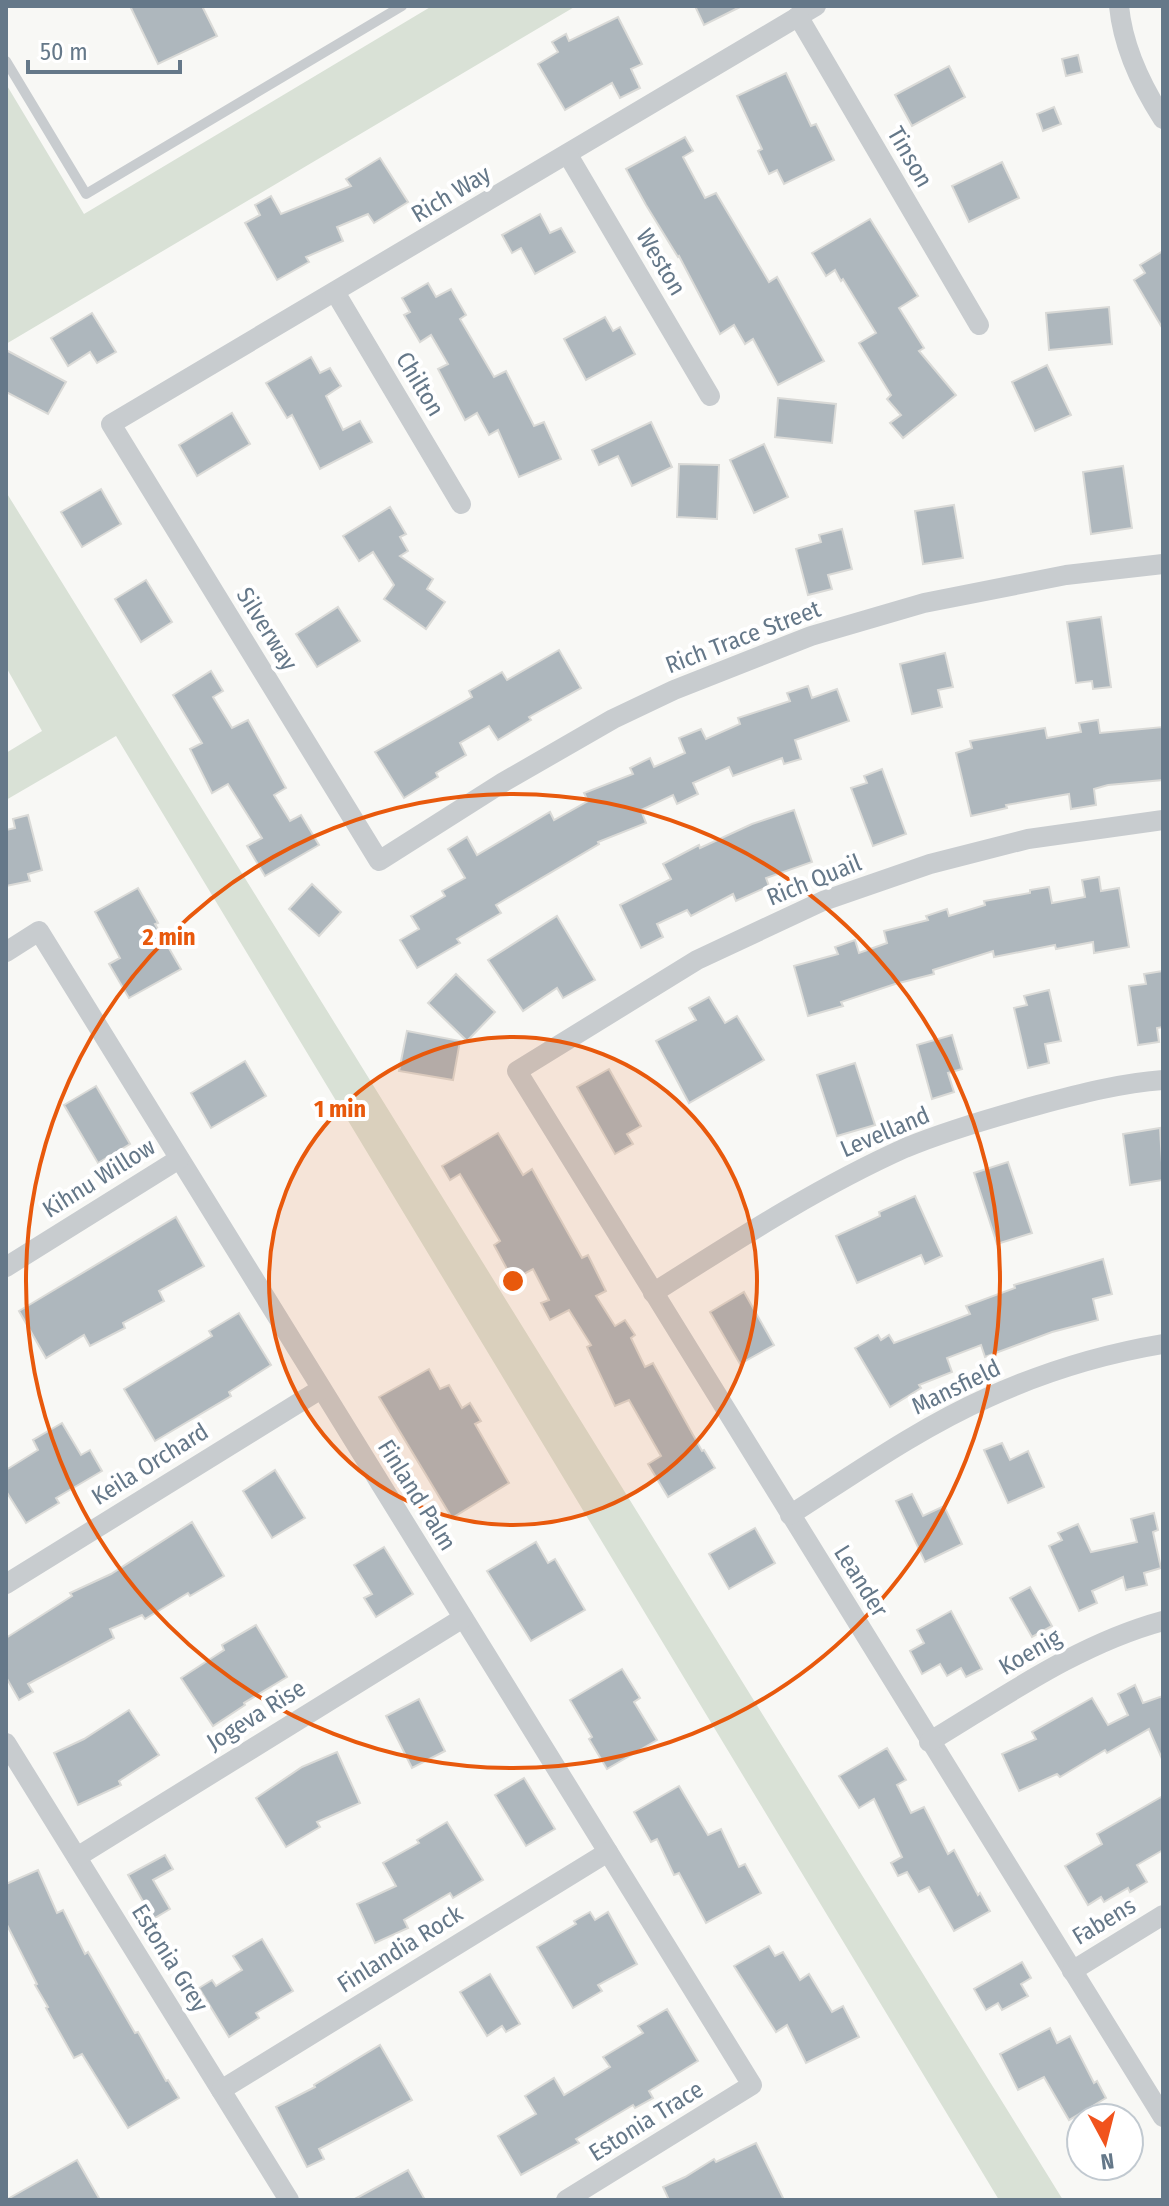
<svg xmlns="http://www.w3.org/2000/svg" width="1169" height="2206" font-family="'Fira Sans Condensed',sans-serif">
  <rect width="100%" height="100%" fill="#f8f8f5"/>
  <g fill="#d9e1d6">
    <path d="M432 6H576L6 344V84L84 214Z"/>
    <path d="M6 492 1063 2200H999L116 736 6 800V753L42 731 6 667Z"/>
  </g>
  <g fill="#aeb7bd" stroke="#dadad7" stroke-width="2">
    <path d="M130 6H202L217 36 158 64Z"/>
    <path d="M695 6H742L704 25Z"/>
    <path d="M618 17 642 64 631 69 640 88 620 98 612 83 565 110 538 64 558 52 552 42 566 34 569 41Z"/>
    <path d="M1078 55 1082 72 1066 76 1062 59Z"/>
    <path d="M949 66 965 97 912 126 895 95Z"/>
    <path d="M786 73 811 126 816 124 834 160 784 184 777 170 769 174 758 151 762 149 737 96Z"/>
    <path d="M1054 107 1061 124 1043 131 1037 114Z"/>
    <path d="M685 137 693 151 683 157 705 198 716 193 769 282 777 277 824 361 778 385 753 339 745 344 734 325 720 334 679 256 678 257 646 205 626 169Z"/>
    <path d="M380 158 408 202 374 223 368 214 337 227 343 241 306 257 309 262 277 280 245 223 260 215 255 205 271 196 281 214 351 186 346 179Z"/>
    <path d="M1002 162 1019 198 969 222 952 186Z"/>
    <path d="M540 214 550 233 561 228 575 252 535 274 521 248 512 253 502 235Z"/>
    <path d="M870 219 918 296 899 308 924 348 919 351 956 395 903 438 890 423 901 415 887 399 891 395 859 343 876 333 843 279 841 281 835 270 826 276 812 253Z"/>
    <path d="M1163 251V329L1134 280 1145 273 1140 265Z"/>
    <path d="M428 283 436 297 451 289 466 315 460 319 494 377 506 371 534 426 544 422 561 459 519 477 498 430 489 435 477 413 465 420 438 369 448 364 431 335 420 342 404 315 410 312 402 298Z"/>
    <path d="M1109 307 1112 344 1049 350 1046 313Z"/>
    <path d="M92 313 116 352 97 363 90 352 68 366 51 338Z"/>
    <path d="M605 317 613 331 620 327 635 354 586 380 564 339Z"/>
    <path d="M6 350 66 382 48 414 6 392Z"/>
    <path d="M311 357 320 373 330 368 341 386 326 396 343 430 360 421 372 442 320 469 292 415 287 418 266 383Z"/>
    <path d="M1047 365 1071 415 1035 431 1012 382Z"/>
    <path d="M778 398 836 404 832 443 775 437Z"/>
    <path d="M232 413 250 444 197 476 179 445Z"/>
    <path d="M651 422 672 467 632 486 618 456 599 465 592 450Z"/>
    <path d="M764 444 788 497 754 513 730 460Z"/>
    <path d="M679 464 719 465 717 519 677 517Z"/>
    <path d="M1123 466 1132 528 1091 534 1083 472Z"/>
    <path d="M101 489 121 524 82 547 61 512Z"/>
    <path d="M954 505 963 558 923 564 915 511Z"/>
    <path d="M390 507 406 534 400 537 408 551 400 556 433 579 427 589 445 602 426 629 384 599 394 585 373 552 359 561 343 536Z"/>
    <path d="M842 529 852 569 828 575 832 589 808 595 796 549 821 542 819 535Z"/>
    <path d="M146 580 172 622 141 642 115 599Z"/>
    <path d="M338 607 360 641 317 667 296 634Z"/>
    <path d="M1101 617 1111 687 1093 689 1092 681 1076 683 1067 622Z"/>
    <path d="M559 650 581 688 529 717 531 720 498 740 489 726 460 743 466 755 436 773 438 777 404 798 375 752 472 697 469 691 502 672 507 680Z"/>
    <path d="M945 653 953 687 938 690 942 707 912 714 900 664Z"/>
    <path d="M211 671 223 691 213 697 232 728 248 720 286 788 274 795 290 821 301 815 319 845 265 876 247 846 262 838 228 784 212 793 190 749 202 743 173 695Z"/>
    <path d="M808 686 812 698 837 689 849 721 795 740 801 759 784 764 782 758 733 776 729 767 693 783 698 794 677 804 673 795 641 810 646 823 598 842 599 844 496 905 501 913 457 939 460 943 417 968 400 940 419 929 411 916 445 896 442 891 465 878 448 849 467 837 477 855 550 812 554 820 588 801 584 793 633 774 630 768 650 758 654 767 685 753 679 738 701 729 706 739 740 724 738 718 790 701 787 693Z"/>
    <path d="M1098 720 1100 733 1163 727V780L1108 785 1094 789 1096 805 1071 809 1069 794 1006 805 1007 808 971 816 956 753 972 748 970 741 1045 728 1047 738 1081 732 1079 723Z"/>
    <path d="M882 769 906 834 873 846 851 788 867 783 864 776Z"/>
    <path d="M794 810 812 862 766 878 769 886 736 901 733 894 691 916 687 910 657 924 663 937 641 948 620 905 671 879 663 864 699 845 700 848 752 824Z"/>
    <path d="M28 815 42 870 28 874 30 881 6 886V830L15 828 13 819Z"/>
    <path d="M1099 877 1101 891 1119 888 1129 947 1094 953 1093 942 1056 949 1055 945 994 957 993 951 933 970 934 974 895 984 841 1002 843 1006 808 1016 794 966 838 954 835 947 855 940 859 953 887 943 884 931 928 920 926 916 947 909 949 916 985 905 984 901 1030 893V890L1049 887 1052 903 1085 897 1082 880Z"/>
    <path d="M312 884 341 912 319 936 289 909Z"/>
    <path d="M138 888 158 923 155 924 181 969 129 998 109 964 120 958 95 912Z"/>
    <path d="M557 916 595 980 563 998 557 988 523 1011 488 960Z"/>
    <path d="M1163 971V1027L1157 1028 1159 1042 1138 1045 1129 986 1146 984 1144 974Z"/>
    <path d="M456 974 495 1012 467 1041 428 1003Z"/>
    <path d="M1049 990 1061 1041 1045 1044 1049 1063 1028 1068 1014 1008 1027 1005 1024 996Z"/>
    <path d="M709 997 725 1023 737 1016 764 1060 689 1103 656 1041 696 1020 689 1008Z"/>
    <path d="M407 1031 460 1041 453 1080 399 1071Z"/>
    <path d="M952 1035 962 1069 948 1073 954 1092 932 1099 917 1045Z"/>
    <path d="M245 1061 266 1096 211 1128 191 1093Z"/>
    <path d="M855 1063 875 1125 837 1136 817 1075Z"/>
    <path d="M609 1069 641 1126 627 1134 633 1144 615 1154 577 1087Z"/>
    <path d="M96 1086 130 1144 98 1163 64 1105Z"/>
    <path d="M1160 1128 1163 1180 1130 1185 1123 1134Z"/>
    <path d="M498 1133 523 1175 532 1169 582 1258 588 1255 606 1291 596 1296 615 1326 625 1320 635 1335 631 1338 645 1367 653 1363 702 1451 704 1450 715 1468 668 1497 648 1464 661 1456 629 1400 615 1406 587 1347 591 1345 569 1310 550 1320 541 1303 549 1300 533 1269 513 1280 494 1245 500 1241 460 1174 450 1180 442 1166Z"/>
    <path d="M1008 1162 1032 1233 997 1244 974 1173Z"/>
    <path d="M915 1196 942 1256 925 1264 921 1255 857 1283 836 1236 880 1216 879 1212Z"/>
    <path d="M176 1217 204 1266 159 1291 164 1301 123 1323 125 1328 90 1346 84 1335 46 1358 19 1311Z"/>
    <path d="M1103 1259 1112 1294 1093 1299 1098 1320 1052 1332 985 1357 981 1345 947 1358 952 1372 919 1385 921 1388 890 1407 855 1348 878 1335 881 1340 889 1335 894 1343 970 1314 966 1306 1015 1288 1014 1285Z"/>
    <path d="M744 1292 774 1345 740 1364 710 1312Z"/>
    <path d="M239 1313 271 1365 229 1392 231 1396 155 1441 124 1389 212 1336 209 1331Z"/>
    <path d="M429 1369 440 1389 449 1385 462 1408 470 1403 481 1421 475 1424 509 1483 452 1518 379 1397Z"/>
    <path d="M62 1423 81 1455 90 1450 102 1471 56 1498 59 1503 26 1523 6 1491V1470L38 1450 33 1440Z"/>
    <path d="M1002 1443 1010 1460 1028 1451 1044 1487 1008 1503 984 1450Z"/>
    <path d="M275 1470 305 1518 272 1538 243 1491Z"/>
    <path d="M912 1494 923 1516 944 1506 962 1544 925 1562 896 1501Z"/>
    <path d="M1154 1513 1158 1530 1153 1532 1161 1568 1144 1573 1147 1585 1126 1590 1123 1577 1092 1591 1097 1603 1079 1611 1049 1546 1062 1540 1058 1533 1078 1524 1091 1552 1137 1542 1131 1519Z"/>
    <path d="M192 1522 224 1576 190 1596 188 1593 145 1619 142 1615 110 1629 114 1638 28 1684 33 1692 19 1700 6 1677V1638L72 1596 70 1593 111 1574Z"/>
    <path d="M755 1528 775 1563 729 1589 709 1554Z"/>
    <path d="M536 1542 548 1563 555 1559 585 1610 531 1641 487 1571Z"/>
    <path d="M384 1547 413 1594 376 1617 364 1598 372 1594 354 1565Z"/>
    <path d="M1030 1587 1052 1626 1032 1637 1010 1598Z"/>
    <path d="M951 1611 982 1669 966 1677 961 1668 947 1676 940 1664 922 1674 910 1651 924 1643 917 1630Z"/>
    <path d="M256 1625 287 1677 244 1703 245 1705 213 1726 181 1678 224 1650 222 1645Z"/>
    <path d="M622 1669 640 1698 634 1702 657 1740 607 1769 589 1739 592 1737 570 1700Z"/>
    <path d="M1135 1685 1143 1703 1163 1696V1761L1149 1729 1107 1753 1105 1750 1060 1777 1057 1774 1019 1791 1002 1754 1036 1739 1032 1732 1092 1698 1108 1725 1128 1715 1118 1694Z"/>
    <path d="M419 1699 445 1751 412 1768 386 1716Z"/>
    <path d="M129 1710 159 1755 119 1781 121 1785 78 1805 54 1753 84 1739Z"/>
    <path d="M887 1748 906 1780 897 1785 911 1813 924 1807 948 1854 954 1850 978 1895 980 1893 990 1911 954 1931 929 1887 919 1892 907 1872 898 1876 891 1863 902 1857 874 1799 859 1808 839 1776Z"/>
    <path d="M337 1752 360 1803 317 1822 320 1827 286 1847 256 1798 302 1767Z"/>
    <path d="M524 1778 555 1829 526 1846 495 1795Z"/>
    <path d="M679 1786 708 1835 721 1829 739 1867 745 1864 761 1893 706 1923 679 1873 674 1875 657 1839 651 1842 634 1812Z"/>
    <path d="M1163 1796V1850L1137 1865 1147 1882 1130 1892 1128 1888 1104 1902 1101 1897 1088 1905 1065 1866 1102 1844 1097 1834Z"/>
    <path d="M447 1822 483 1880 453 1898 450 1893 404 1920 408 1928 375 1943 357 1904 396 1886 383 1863 419 1843 417 1840Z"/>
    <path d="M165 1855 173 1869 153 1880 170 1909 153 1919 128 1875Z"/>
    <path d="M38 1870 57 1913 63 1910 85 1954 88 1952 135 2033 138 2032 166 2081 168 2080 179 2098 128 2128 82 2054 74 2058 46 2008 48 2007 35 1985 37 1984 6 1923V1884Z"/>
    <path d="M590 1912 595 1920 608 1912 637 1964 598 1985 602 1991 573 2008 537 1947 576 1924 574 1921Z"/>
    <path d="M262 1939 293 1991 256 2013 259 2018 229 2037 199 1988 212 1980 216 1986 242 1970 233 1956Z"/>
    <path d="M769 1946 775 1956 783 1952 800 1980 809 1974 832 2012 843 2006 859 2037 806 2063 787 2025 776 2032 734 1966Z"/>
    <path d="M1022 1962 1031 1978 1021 1984 1028 1996 1002 2010 998 2003 986 2010 974 1989Z"/>
    <path d="M490 1974 520 2024 506 2032 502 2026 487 2036 460 1992Z"/>
    <path d="M667 2009 698 2061 649 2091 653 2098 635 2108 633 2105 576 2139 579 2143 521 2175 498 2136 536 2114 525 2096 554 2078 564 2095 610 2067 603 2057 643 2033 638 2026Z"/>
    <path d="M1050 2028 1057 2043 1070 2036 1094 2083 1097 2081 1106 2098 1069 2120 1044 2077 1018 2090 1000 2054Z"/>
    <path d="M380 2045 412 2100 319 2149 324 2159 307 2167 276 2107 315 2087 314 2085Z"/>
    <path d="M756 2143 784 2200H669L663 2187 685 2177 714 2159 716 2162Z"/>
    <path d="M77 2160 100 2200H6Z"/>
    <path d="M408 2170 425 2200H353Z"/>
  </g>
  <g fill="none" stroke-linecap="round" stroke-linejoin="round">
    <path stroke="#c8cccf" stroke-width="10" d="M6 61 86 194 402 6"/>
    <g stroke="#c8cccf" stroke-width="20">
      <path d="M816 6 111 424 379 861 502 783 613 719 674 690 811 636 924 603 1066 575 1163 564"/>
      <path d="M1119 6C1123 47 1141 85 1163 119"/>
      <path d="M798 16 979 325"/>
      <path d="M568 155 710 396"/>
      <path d="M335 292 461 504"/>
      <path d="M1163 820 1028 839 930 864 823 901 697 960 517 1071 1163 2117"/>
      <path d="M6 952 39 931 752 2085 566 2200"/>
      <path d="M6 1267 179 1159"/>
      <path d="M653 1293C735 1241 816 1188 905 1148 948 1130 994 1117 1038 1105 1079 1094 1121 1083 1163 1080"/>
      <path d="M790 1515C854 1474 919 1428 989 1397 1044 1372 1103 1354 1163 1344"/>
      <path d="M6 1584 321 1389"/>
      <path d="M929 1742C1004 1697 1078 1644 1163 1621"/>
      <path d="M6 1743 289 2200"/>
      <path d="M77 1857 463 1618"/>
      <path d="M1072 1971 1163 1915"/>
      <path d="M221 2090 608 1852"/>
    </g>
  </g>
  <circle cx="513" cy="1281" r="244" fill="#e8590c" fill-opacity=".12"/>
  <g fill="none" stroke="#e8590c" stroke-width="4">
    <circle cx="513" cy="1281" r="244"/>
    <circle cx="513" cy="1281" r="487"/>
  </g>
  <g text-anchor="middle" dominant-baseline="central" stroke-width="8" stroke-linejoin="round" paint-order="stroke">
    <g font-size="24" fill="#657889" stroke="#fff">
      <text transform="translate(910 157) rotate(60)">Tinson</text>
      <text transform="translate(451 194) rotate(-31)">Rich Way</text>
      <text transform="translate(661 262) rotate(59)">Weston</text>
      <text transform="translate(420 384) rotate(59)">Chilton</text>
      <text transform="translate(267 629) rotate(58)">Silverway</text>
      <text transform="translate(743 637) rotate(-21)">Rich Trace Street</text>
      <text transform="translate(814 880) rotate(-22)">Rich Quail</text>
      <text transform="translate(885 1132) rotate(-23)">Levelland</text>
      <text transform="translate(99 1178) rotate(-32)">Kihnu Willow</text>
      <text transform="translate(956 1387) rotate(-26)">Mansfield</text>
      <text transform="translate(150 1464) rotate(-32)">Keila Orchard</text>
      <text transform="translate(417 1495) rotate(58)">Finland Palm</text>
      <text transform="translate(861 1581) rotate(58)">Leander</text>
      <text transform="translate(1030 1652) rotate(-30)">Koenig</text>
      <text transform="translate(256 1715) rotate(-32)">Jogeva Rise</text>
      <text transform="translate(1104 1921) rotate(-31)">Fabens</text>
      <text transform="translate(400 1949) rotate(-32)">Finlandia Rock</text>
      <text transform="translate(170 1958) rotate(58)">Estonia Grey</text>
      <text transform="translate(646 2121) rotate(-32)">Estonia Trace</text>
    </g>
  </g>
  <circle cx="513" cy="1281" r="12" fill="#e8590c" stroke="#fff" stroke-width="4"/>
  <g font-size="24" text-anchor="middle" font-weight="bold" fill="#e8590c" stroke="#fff" stroke-width="8" stroke-linejoin="round" paint-order="stroke">
    <text x="169" y="945">2 min</text>
    <text x="340" y="1117">1 min</text>
  </g>
  <rect width="1169" height="2206" fill="none" stroke="#657889" stroke-width="16"/>
  <g transform="translate(1105 2142) rotate(173)"><circle r="38" fill="#ffffff" stroke="#c1c9d0" stroke-width="2"/>
  <path d="M0-6L14 30L0 20L-14 30Z" fill="#f1531d"/>
  <text y="-12" font-size="22" font-weight="bold" text-anchor="middle" fill="#657889">N</text>
  </g>
  <path d="M28 60v12h152v-12" fill="none" stroke="#657889" stroke-width="4"/>
  <text x="40" y="60" font-size="24" fill="#657889" stroke="#ffffff" stroke-width="6" paint-order="stroke">50 m</text>
</svg>
